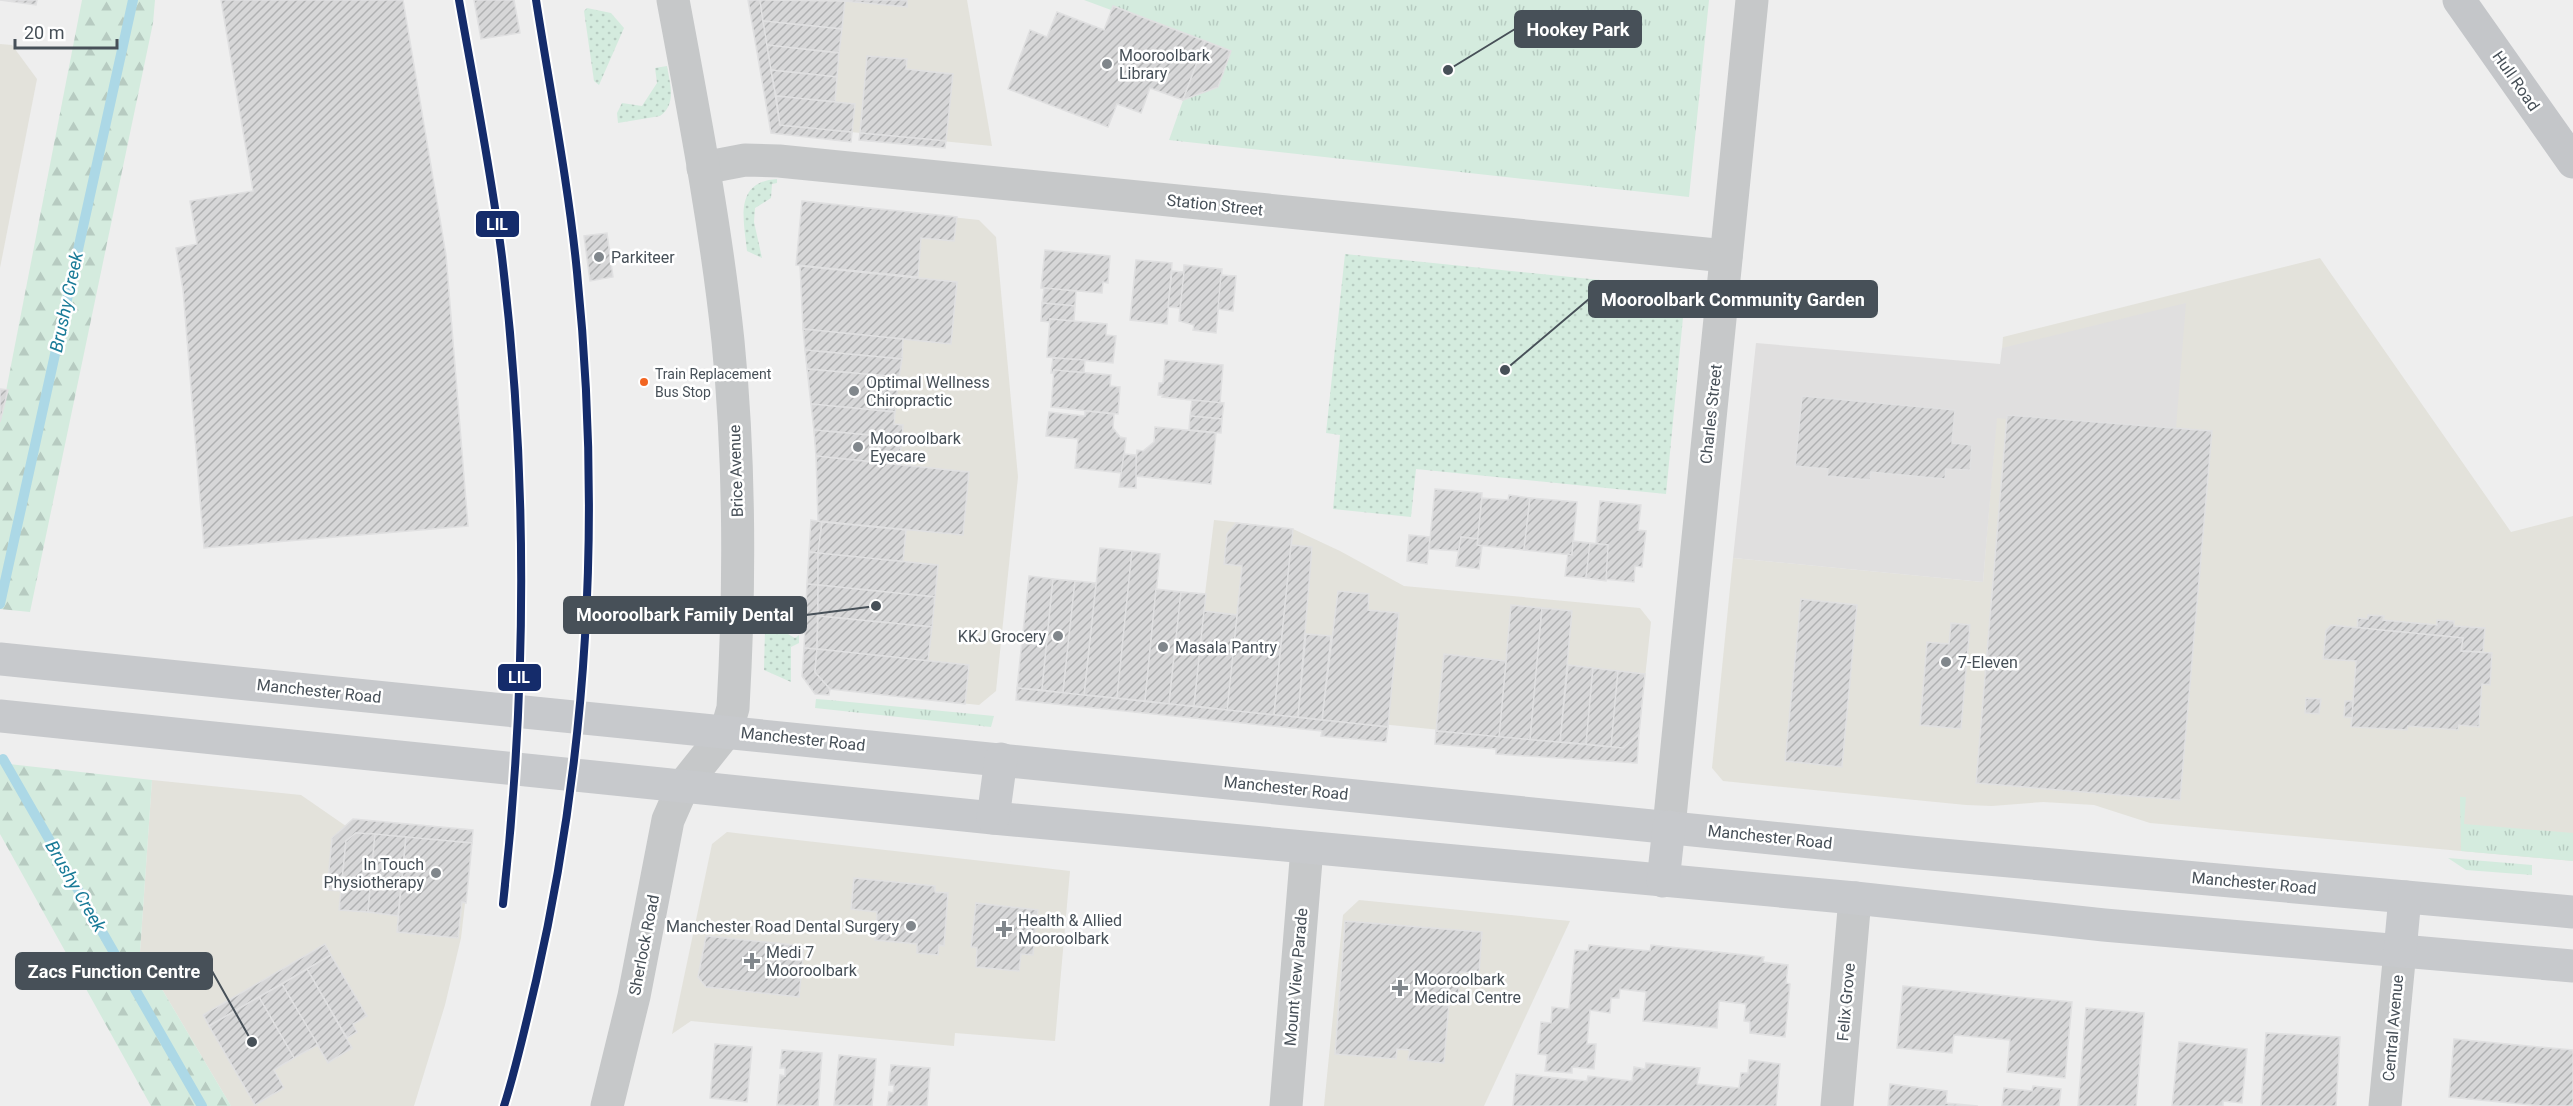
<svg xmlns="http://www.w3.org/2000/svg" width="2573" height="1106" font-family="Roboto,sans-serif">
  <defs>
    <pattern id="grass-tufts" width="24" height="20" patternUnits="userSpaceOnUse" patternTransform="scale(1.5)"><rect width="24" height="20" fill="#d4ebde"/><path d="M3 7l-1-3M5 7V3M7 7l1-3M15 17l-1-3M17 17v-4M19 17l1-3" fill="none" stroke="#b7cbc1"/></pattern>
    <pattern id="forest-firs" width="22" height="20" patternUnits="userSpaceOnUse" patternTransform="scale(1.5)"><rect width="22" height="20" fill="#d4ebde"/><path d="M5 1l3.5 6h-7zM16 11l3.5 6h-7z" fill="#b7cbc1"/></pattern>
    <pattern id="garden-dots" width="8" height="8" patternUnits="userSpaceOnUse" patternTransform="scale(1.5)"><rect width="8" height="8" fill="#d4ebde"/><path d="M2 2h.1M6 6h.1" fill="none" stroke="#b7cbc1" stroke-width="1.8" stroke-linecap="round"/></pattern>
    <pattern id="building-hatch" width="6" height="6" patternUnits="userSpaceOnUse" patternTransform="scale(1.5)"><rect width="6" height="6" fill="#d7d7d8"/><path d="M-1 1l2-2M0 6l6-6M5 7l2-2" fill="none" stroke="#b0b1b2"/></pattern>
  </defs>
  <rect width="100%" height="100%" fill="#eee"/>
  <g fill="#e3e2db">
    <path d="M760 0H967L992 146 780 125Z"/>
    <path d="M0 44 12 45 37 79 0 268Z"/>
    <path d="M802 201 979 220 996 237 1018 477 996 691 979 705 830 689 815 672 818 553 822 522 818 521 816 456 803 329 800 266 796 265Z"/>
    <path d="M2320 258 2511 532 2573 516V861L2150 823 2094 805 2043 802 1992 806 1966 805 1723 781 1712 768 1733 558 1983 582 2003 337Z"/>
    <path d="M1214 520 1293 529 1340 551 1404 586 1640 608 1651 622 1639 734 1623 748 1017 688 1029 577 1096 583 1100 548 1160 554 1157 589 1205 594Z"/>
    <path d="M152 780 301 795 356 833 472 843 461 938 445 1005 414 1106H231L140 952Z"/>
    <path d="M727 832 1070 871 1055 1041 955 1033 954 1046 691 1021 672 1034 712 844Z"/>
    <path d="M1359 900 1570 921 1484 1106H1324L1343 915Z"/>
  </g>
  <path fill="#e0dfdf" d="M2186 303 2176 428 2007 415 2006 419 1997 418 1983 582 1733 558 1756 343 2000 364 2002 348Z"/>
  <g fill="url(#grass-tufts)">
    <path d="M1084 0H1709L1689 197 1169 140 1204 41 1113 6 1111 10Z"/>
    <path d="M816 699 829 700 994 716 991 727 815 708Z"/>
    <path d="M2460 797H2466L2464 824 2573 833V861L2461 851Z"/>
    <path d="M2448 858 2532 865V875L2466 870Z"/>
  </g>
  <g fill="url(#forest-firs)">
    <path d="M82 0H155L153 23 30 612 0 609V422Z"/>
    <path d="M0 763 152 780 140 952 231 1106H151L0 834Z"/>
  </g>
  <g fill="url(#garden-dots)">
    <path d="M587 8 611 13 624 28 599 85 594 81 584 11Z"/>
    <path d="M667 66C670 84 677 104 660 116L618 123 617 113 622 103 642 106 657 83 655 68Z"/>
    <path d="M777 179V183L772 184 771 198 755 208 754 222 762 258 747 251C744 221 733 182 777 179Z"/>
    <path d="M1345 254 1669 287 1684 307 1666 494 1416 469 1411 517 1333 509 1340 435 1326 433Z"/>
    <path d="M773 626 795 638 799 635V643L791 647V682L764 670 765 629Z"/>
  </g>
  <g fill="none" stroke-linecap="round" stroke-linejoin="round">
    <g stroke="#acd8e6" stroke-width="10">
      <path d="M0 604 133 0"/>
      <path d="M3 759 202 1106"/>
    </g>
  </g>
  <g fill="url(#building-hatch)" stroke="#e0e0e1" stroke-width="1.5">
    <path d="M0 0H37L36 5Z"/>
    <path d="M221 0H403L446 255 468 526 204 548 183 290 176 248 197 244 190 201 253 191Z"/>
    <path d="M474 0H514L520 33 481 39Z"/>
    <path d="M748 0H760L780 125 852 132 851 142 771 133Z"/>
    <path d="M760 0 845 1 842 29 763 21Z"/>
    <path d="M833 0H907V7Z"/>
    <path d="M1113 6 1205 41 1183 100 1150 88 1141 113 1117 104 1108 127 1008 89 1030 30 1047 37 1057 12 1104 30Z"/>
    <path d="M763 21 842 29 839 53 767 45Z"/>
    <path d="M1205 41 1231 51 1218 87 1183 100Z"/>
    <path d="M767 45 839 53 837 77 771 70Z"/>
    <path d="M867 56 907 59 906 69 953 74 946 141 860 133Z"/>
    <path d="M771 70 837 77 835 102 776 96Z"/>
    <path d="M776 96 855 104 852 132 780 125Z"/>
    <path d="M860 133 946 141 945 148 859 140Z"/>
    <path d="M802 201 957 217 954 241 921 238 918 277 796 265Z"/>
    <path d="M607 233 613 277 590 281 584 236Z"/>
    <path d="M1045 250 1110 256 1108 283 1103 282 1102 293 1041 288Z"/>
    <path d="M1136 260 1172 263 1167 324 1130 320Z"/>
    <path d="M1184 265 1222 269 1216 333 1193 330 1194 325 1179 321Z"/>
    <path d="M800 266 957 282 951 344 803 329Z"/>
    <path d="M1172 271 1184 272 1180 308 1168 307Z"/>
    <path d="M1221 275 1236 276 1233 311 1218 309Z"/>
    <path d="M1044 288 1076 291 1075 306 1042 303Z"/>
    <path d="M1042 303 1075 306 1074 321 1050 319V322L1041 321Z"/>
    <path d="M1050 319 1107 324 1106 335 1116 336 1113 363 1047 357Z"/>
    <path d="M803 329 903 339 902 359 805 350Z"/>
    <path d="M805 350 902 359 899 377 807 369Z"/>
    <path d="M1053 358 1085 360 1084 373 1054 370 1055 373H1051Z"/>
    <path d="M1165 360 1223 365 1220 403 1162 397 1163 395H1158L1159 383H1163Z"/>
    <path d="M807 369 899 377 895 412 811 404Z"/>
    <path d="M1054 370 1111 375 1110 386 1120 387 1118 414 1051 407Z"/>
    <path d="M0 389 8 390 0 422Z"/>
    <path d="M1802 396 1955 410 1952 443 1972 445 1970 470 1946 469 1945 479 1871 472 1870 480 1827 476 1828 469 1795 466Z"/>
    <path d="M1192 400 1224 403 1222 419 1190 416Z"/>
    <path d="M811 404 895 412 894 424 903 425 902 438 814 430Z"/>
    <path d="M1085 411 1114 414 1113 428 1120 437 1126 438 1122 473 1075 468 1078 439 1046 436 1049 412 1085 416Z"/>
    <path d="M2007 415 2212 431 2180 800 1976 783Z"/>
    <path d="M1190 416 1222 419 1221 433 1189 430Z"/>
    <path d="M1155 427 1216 433 1211 484 1135 476 1137 450 1143 451 1154 442Z"/>
    <path d="M814 430 902 438 899 465 816 456Z"/>
    <path d="M1124 454 1136 455V488L1119 487Z"/>
    <path d="M816 456 969 472 963 535 818 521Z"/>
    <path d="M1435 489 1482 493 1478 539 1461 537 1459 551 1429 549Z"/>
    <path d="M1509 495 1530 498 1524 550 1477 545 1482 498 1508 500Z"/>
    <path d="M1530 498 1577 502 1572 555 1524 550Z"/>
    <path d="M1600 501 1641 505 1638 530 1646 531 1642 567 1635 566 1634 582 1604 579 1608 545 1596 544Z"/>
    <path d="M811 520 822 522 818 553 809 552Z"/>
    <path d="M822 522 906 530 903 562 818 553Z"/>
    <path d="M1236 523 1293 529 1274 715 1227 710 1242 566 1224 564 1227 534Z"/>
    <path d="M1409 535 1430 537 1427 564 1407 561Z"/>
    <path d="M1461 537 1478 539 1477 545 1482 546 1479 569 1456 566Z"/>
    <path d="M1573 541 1590 543 1586 578 1565 576 1568 554 1572 555Z"/>
    <path d="M1590 543 1608 545 1606 581 1586 578Z"/>
    <path d="M1291 545 1312 547 1298 717 1274 715Z"/>
    <path d="M1100 548 1132 551 1117 698 1084 695Z"/>
    <path d="M1132 551 1160 554 1145 701 1117 698Z"/>
    <path d="M809 552 818 553V585L807 584Z"/>
    <path d="M818 553 938 565 935 597 818 585Z"/>
    <path d="M1029 576 1053 579 1042 690 1017 688Z"/>
    <path d="M1053 579 1075 581 1063 693 1042 690Z"/>
    <path d="M1075 581 1096 583 1084 695 1063 693Z"/>
    <path d="M807 584 818 585 817 649 804 648Z"/>
    <path d="M818 585 935 597 932 627 818 616Z"/>
    <path d="M1156 589 1181 592 1169 704 1145 701Z"/>
    <path d="M1338 591 1369 594 1368 610 1399 613 1388 727 1322 720Z"/>
    <path d="M1181 592 1206 594 1194 706 1169 704Z"/>
    <path d="M1801 599 1857 605 1842 767 1785 761Z"/>
    <path d="M1511 605 1542 608 1530 740 1499 737Z"/>
    <path d="M1542 608 1572 611 1560 742 1530 740Z"/>
    <path d="M1204 611 1237 615 1227 710 1194 706Z"/>
    <path d="M2368 615 2384 616 2383 620 2437 625V620L2454 621V626L2485 628 2483 652 2461 651 2463 638 2357 628 2358 618 2368 619Z"/>
    <path d="M818 616 932 627 928 661 817 649Z"/>
    <path d="M1951 623 1970 625 1961 729 1920 725 1927 642 1949 644Z"/>
    <path d="M2331 625 2463 638 2461 651 2492 653 2490 685 2482 684 2479 727 2459 725 2458 730 2408 726 2407 730 2351 727 2356 661 2323 659 2326 630Z"/>
    <path d="M1306 634 1331 636 1322 720 1298 717Z"/>
    <path d="M804 648 817 649 815 672 830 689 829 695 815 694 802 676Z"/>
    <path d="M817 649 969 665 965 704 830 689 815 672Z"/>
    <path d="M1444 654 1506 661 1499 737 1436 731Z"/>
    <path d="M1568 665 1593 668 1586 744 1560 742Z"/>
    <path d="M1593 668 1618 671 1611 747 1586 744Z"/>
    <path d="M1618 671 1645 674 1639 734 1623 748 1611 747Z"/>
    <path d="M1017 688 1388 727 1386 742 1321 736 1322 731 1016 700Z"/>
    <path d="M2306 698 2321 699 2319 714 2305 713Z"/>
    <path d="M2345 701H2353L2352 718 2344 717Z"/>
    <path d="M1436 731 1623 748 1639 734 1637 763 1496 754V749L1435 744Z"/>
    <path d="M353 819 473 830 472 843 356 833 346 841 341 891 327 890 332 838Z"/>
    <path d="M356 833 375 834 368 912 339 910 346 841Z"/>
    <path d="M375 834 406 837 398 916 368 912Z"/>
    <path d="M406 837 472 843 466 903 462 902 458 938 397 932Z"/>
    <path d="M854 878 935 886V892L948 893 944 946 939 945 938 955 917 953V944L875 940 877 912 851 909Z"/>
    <path d="M976 903 1038 910 1033 955 1021 954 1019 971 976 967 977 948 971 947Z"/>
    <path d="M1345 921 1482 932 1479 973 1460 972 1458 1003 1449 1002 1444 1063 1408 1060 1410 1050 1397 1049 1396 1059 1335 1054Z"/>
    <path d="M706 936 804 946 799 997 706 987 698 977Z"/>
    <path d="M325 944 331 955 209 1026 203 1015Z"/>
    <path d="M1589 945 1650 951 1651 945 1764 957 1763 962 1788 965 1786 983 1790 984 1785 1037 1750 1033V1022L1744 1021 1746 1004 1719 1001 1717 1028 1643 1021 1646 992 1620 989 1619 998H1611L1610 1013 1590 1010 1587 1044H1596L1594 1069 1572 1067V1073L1545 1071 1547 1055 1538 1054 1541 1022 1551 1023 1552 1007 1569 1009 1575 950 1588 951Z"/>
    <path d="M331 955 367 1016 353 1024 357 1032 347 1038 307 969Z"/>
    <path d="M307 969 352 1048 328 1063 282 984Z"/>
    <path d="M282 984 318 1045 294 1058 259 997Z"/>
    <path d="M1903 986 2072 1002 2065 1078 2007 1072 2010 1040 1954 1035 1952 1053 1897 1048Z"/>
    <path d="M259 997 294 1058 274 1070 284 1088 255 1105 209 1026Z"/>
    <path d="M2086 1008 2144 1013 2136 1106H2078Z"/>
    <path d="M2266 1033 2340 1037 2336 1106H2261Z"/>
    <path d="M2454 1039 2573 1050V1106H2542L2449 1097Z"/>
    <path d="M2179 1042 2247 1049 2242 1103 2223 1101V1106H2172Z"/>
    <path d="M715 1044 752 1047 747 1102 710 1098Z"/>
    <path d="M782 1050 822 1053 818 1106 777 1105 780 1075 785 1076V1068H780Z"/>
    <path d="M839 1055 876 1059 872 1106 834 1105Z"/>
    <path d="M1749 1060 1780 1064 1776 1106H1513L1516 1074 1587 1081 1588 1076 1632 1081 1634 1067 1645 1069 1646 1063 1700 1068 1697 1084 1739 1088 1741 1073H1748Z"/>
    <path d="M891 1065 930 1068 927 1106H887L889 1092 893 1093 894 1085H889Z"/>
    <path d="M1890 1084 1947 1091 1946 1103 1978 1106H1888Z"/>
    <path d="M2033 1086 2061 1089 2059 1106H2002L2004 1088 2032 1091Z"/>
  </g>
  <g fill="none" stroke-linecap="round" stroke-linejoin="round">
    <g stroke="#c6c8c9" stroke-width="33">
      <path d="M703 168 745 160 779 161 1726 256"/>
      <path d="M1669 827 1752 0"/>
      <path d="M607 1106 634 996 668 820 683 786 726 732 733 708C740 586 740 463 728 341 716 227 694 113 673 0"/>
      <path d="M1286 1106 1307 848"/>
      <path d="M1837 1106 1855 898"/>
      <path d="M2385 1106 2400 951"/>
    </g>
    <g stroke="#c7c9cc" stroke-width="33">
      <path d="M0 659 1920 853 2573 912"/>
      <path d="M0 716 993 818 1855 898 2104 925 2573 966"/>
      <path d="M993 818 1001 759"/>
      <path d="M1663 881 1669 827"/>
      <path d="M2400 951 2405 897"/>
    </g>
    <path stroke="#c4c6c9" stroke-width="33" d="M2459 0 2573 162"/>
    <g stroke="#fff" stroke-width="12">
      <g id="rail-1">
        <path d="M459 0C474 85 491 171 502 257 528 473 527 688 503 904"/>
        <path d="M504 1106C517 1065 526 1023 536 981 589 748 601 509 577 272 568 181 550 90 536 0"/>
      </g>
    </g>
    <use href="#rail-1" stroke="#152c6b" stroke-width="8"/>
  </g>
  <g fill="#81878c" stroke="#fff" stroke-width="2">
    <circle cx="1107" cy="64" r="6"/>
    <circle cx="599" cy="257" r="6"/>
    <circle cx="854" cy="391" r="6"/>
    <circle cx="858" cy="447" r="6"/>
    <circle cx="1058" cy="636" r="6"/>
    <circle cx="1163" cy="647" r="6"/>
    <circle cx="1946" cy="662" r="6"/>
    <circle cx="436" cy="873" r="6"/>
    <circle cx="911" cy="926" r="6"/>
    <path d="M1001 920h6v6h6v6h-6v6h-6v-6h-6v-6h6z"/>
    <path d="M749 952h6v6h6v6h-6v6h-6v-6h-6v-6h6z"/>
    <path d="M1397 979h6v6h6v6h-6v6h-6v-6h-6v-6h6z"/>
  </g>
  <circle fill="#f26522" stroke="#fff" stroke-width="2" cx="644" cy="382" r="5"/>
  <g text-anchor="middle" dominant-baseline="central" stroke-width="5" stroke-linejoin="round" paint-order="stroke">
    <g font-size="14" fill="#475058" stroke="#fff" text-anchor="start">
      <text x="655" y="374">Train Replacement<tspan x="655" dy="18">Bus Stop</tspan></text>
    </g>
    <g font-size="16" fill="#475058" stroke="#fff" text-anchor="start">
      <text x="1119" y="55">Mooroolbark<tspan x="1119" dy="18">Library</tspan></text>
      <text x="611" y="257">Parkiteer</text>
      <text x="866" y="382">Optimal Wellness<tspan x="866" dy="18">Chiropractic</tspan></text>
      <text x="870" y="438">Mooroolbark<tspan x="870" dy="18">Eyecare</tspan></text>
      <text x="1046" y="636" text-anchor="end">KKJ Grocery</text>
      <text x="1175" y="647">Masala Pantry</text>
      <text x="1958" y="662">7-Eleven</text>
      <text x="424" y="864" text-anchor="end">In Touch<tspan x="424" dy="18">Physiotherapy</tspan></text>
      <text x="1018" y="920">Health &amp; Allied<tspan x="1018" dy="18">Mooroolbark</tspan></text>
      <text x="899" y="926" text-anchor="end">Manchester Road Dental Surgery</text>
      <text x="766" y="952">Medi 7<tspan x="766" dy="18">Mooroolbark</tspan></text>
      <text x="1414" y="979">Mooroolbark<tspan x="1414" dy="18">Medical Centre</tspan></text>
    </g>
    <g font-size="16" fill="#475058" stroke="#fff">
      <text transform="translate(2516 81) rotate(55)">Hull Road</text>
      <text transform="translate(1215 205) rotate(6)">Station Street</text>
      <text transform="translate(1711 414) rotate(-84)">Charles Street</text>
      <text transform="translate(736 471) rotate(-92)">Brice Avenue</text>
      <text transform="translate(319 691) rotate(6)">Manchester Road</text>
      <text transform="translate(803 739) rotate(6)">Manchester Road</text>
      <text transform="translate(1286 788) rotate(6)">Manchester Road</text>
      <text transform="translate(1770 837) rotate(6)">Manchester Road</text>
      <text transform="translate(2254 883) rotate(5)">Manchester Road</text>
      <text transform="translate(644 945) rotate(-79)">Sherlock Road</text>
      <text transform="translate(1296 977) rotate(-85)">Mount View Parade</text>
      <text transform="translate(1846 1002) rotate(-85)">Felix Grove</text>
      <text transform="translate(2393 1028) rotate(-85)">Central Avenue</text>
    </g>
    <g font-size="18" font-style="italic" fill="#1a7b98" stroke="#fff">
      <text transform="translate(66 302) rotate(-78)">Brushy Creek</text>
      <text transform="translate(76 886) rotate(60)">Brushy Creek</text>
    </g>
  </g>
  <path fill="none" stroke="#475058" stroke-width="2" d="M1448 70L1515 29M1505 370L1589 299M876 606L806 615M252 1042L212 971"/>
  <g fill="#475058" stroke="#fff" stroke-width="2">
    <circle cx="1448" cy="70" r="6"/>
    <circle cx="1505" cy="370" r="6"/>
    <circle cx="876" cy="606" r="6"/>
    <circle cx="252" cy="1042" r="6"/>
  </g>
  <g fill="#475058" stroke="#475058" stroke-width="2">
    <rect x="1515" y="11" width="126" height="36" rx="6"/>
    <rect x="1589" y="281" width="288" height="36" rx="6"/>
    <rect x="564" y="597" width="242" height="36" rx="6"/>
    <rect x="16" y="953" width="196" height="36" rx="6"/>
  </g>
  <g font-size="18" text-anchor="middle" font-weight="bold" fill="#fff">
    <text x="1578" y="36">Hookey Park</text>
    <text x="1733" y="306">Mooroolbark Community Garden</text>
    <text x="685" y="621">Mooroolbark Family Dental</text>
    <text x="114" y="978">Zacs Function Centre</text>
  </g>
  <g stroke="#fff" stroke-width="2">
    <rect x="475" y="210" width="45" height="28" rx="6" fill="#152c6b"/>
    <rect x="497" y="663" width="45" height="29" rx="6" fill="#152c6b"/>
  </g>
  <g font-size="16" text-anchor="middle" font-weight="bold" fill="#fff">
    <text x="497" y="230">LIL</text>
    <text x="519" y="683">LIL</text>
  </g>
  <path d="M15 39v9h102v-9" fill="none" stroke="#475058" stroke-width="3"/>
  <text x="24" y="39" font-size="18" fill="#475058" stroke="#ffffff" stroke-width="4.5" paint-order="stroke">20 m</text>
</svg>
